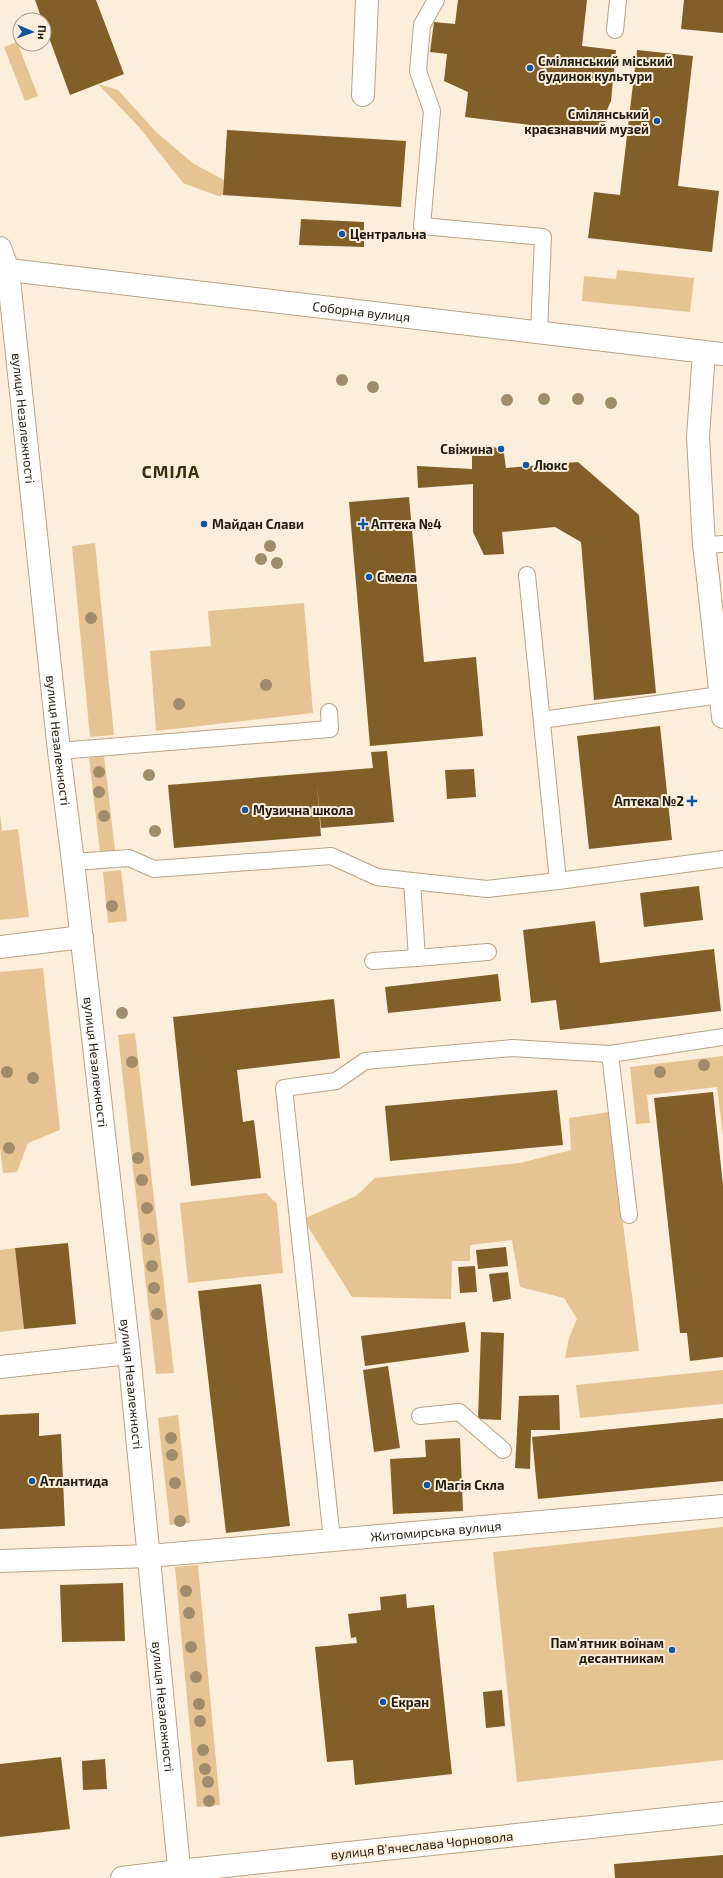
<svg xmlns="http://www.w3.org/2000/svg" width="723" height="1878" font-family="'Exo 2',sans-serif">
  <rect width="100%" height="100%" fill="#fceedb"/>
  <g fill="#e5c393">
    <path d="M17 42 38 96 25 101 4 47Z"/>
    <path d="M98 84 118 90 157 133 194 164 224 180 223 195 218 196 183 183 139 127Z"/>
    <path d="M617 270 694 278 690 312 582 301 584 276 616 279Z"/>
    <path d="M95 543 114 735 90 737 72 546Z"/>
    <path d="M304 603 313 713 156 731 150 651 211 646 208 611Z"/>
    <path d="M104 756 115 850 100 852 89 758Z"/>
    <path d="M0 813 2 831 18 829 29 917 0 920Z"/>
    <path d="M121 870 127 921 108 923 103 872Z"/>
    <path d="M43 968 60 1130 28 1143 17 1172 3 1173 0 1147V972Z"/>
    <path d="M135 1033 174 1373 156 1374 118 1035Z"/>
    <path d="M723 1056V1136L717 1087 647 1095 650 1123 636 1124 630 1067Z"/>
    <path d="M609 1112 639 1351 565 1358 569 1338 577 1319 564 1298 520 1287 512 1240 470 1245V1261H452L451 1299 352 1297 303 1219 356 1196 375 1178 520 1163 571 1150 569 1118Z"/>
    <path d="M266 1193 277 1204 283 1273 188 1283 180 1203Z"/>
    <path d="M15 1248 24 1329 0 1332V1250Z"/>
    <path d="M723 1370V1404L580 1418 576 1385Z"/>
    <path d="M178 1415 190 1523 170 1525 158 1418Z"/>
    <path d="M723 1527V1760L517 1782 493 1552Z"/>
    <path d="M198 1565 220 1805 197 1807 175 1567Z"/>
  </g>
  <g fill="#825f29">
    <path d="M35 0H96L124 74 70 95 44 24V20H42Z"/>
    <path d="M458 0H587L582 46 616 50 611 101 607 110 604 134 465 117 468 92 444 81 447 54 430 52 434 22 455 24Z"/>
    <path d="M684 0H723V33L681 29Z"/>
    <path d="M637 50 693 56 678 186 719 191 712 252 588 238 594 192 620 195Z"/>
    <path d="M227 130 406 141 401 207 223 195Z"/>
    <path d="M301 219 364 222V247L299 245Z"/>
    <path d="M487 445 500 449 504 454 506 468 578 462 639 515 656 693 594 700 581 542 555 527 502 532 504 554 484 555 473 532V484L418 488 417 466 472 469V456L475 450Z"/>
    <path d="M409 497 424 662 476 657 483 736 370 746 349 502Z"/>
    <path d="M660 726 672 840 589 849 577 736Z"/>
    <path d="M387 751 394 822 321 828 317 785 321 836 174 848 168 785 373 768 371 752Z"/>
    <path d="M474 769 476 797 447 799 445 770Z"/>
    <path d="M699 886 703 920 644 927 640 893Z"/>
    <path d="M595 921 600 963 714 949 721 1011 560 1030 556 1000 531 1003 523 930Z"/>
    <path d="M498 974 501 1001 388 1013 385 987Z"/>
    <path d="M334 999 340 1058 237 1070 243 1122 254 1120 261 1178 191 1186 173 1017Z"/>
    <path d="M557 1090 563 1145 390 1161 385 1106Z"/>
    <path d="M713 1092 723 1185V1357L690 1361 687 1333H680L654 1098Z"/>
    <path d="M68 1243 76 1324 24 1329 15 1248Z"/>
    <path d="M506 1247 508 1266 478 1269 476 1250Z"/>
    <path d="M475 1266 477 1292 460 1293 458 1267Z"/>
    <path d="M508 1272 511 1299 493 1302 489 1274Z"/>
    <path d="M261 1284 290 1526 226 1533 198 1291Z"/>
    <path d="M465 1322 469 1352 365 1366 361 1336Z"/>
    <path d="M481 1332 504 1333 501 1420 478 1419Z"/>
    <path d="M388 1366 400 1448 374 1452 363 1370Z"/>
    <path d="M559 1395 560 1430H531L530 1469 515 1468 519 1396Z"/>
    <path d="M39 1413V1436L61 1434 65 1526 0 1529V1415Z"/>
    <path d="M723 1418V1481L538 1499 532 1437Z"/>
    <path d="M460 1438 463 1511 393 1514 390 1459 426 1457 425 1440Z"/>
    <path d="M123 1583 125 1641 62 1642 60 1585Z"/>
    <path d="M406 1594 407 1608 434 1605 452 1774 355 1785 353 1760 327 1762 315 1647 357 1643 356 1637 351 1638 348 1614 381 1610 380 1597Z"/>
    <path d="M502 1690 505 1726 486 1728 483 1692Z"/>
    <path d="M61 1757 70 1829 0 1837V1764Z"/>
    <path d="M105 1759 107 1789 83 1790 82 1761Z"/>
    <path d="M723 1855V1878H615L614 1864Z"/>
  </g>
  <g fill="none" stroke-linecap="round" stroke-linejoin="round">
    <g stroke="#b9a384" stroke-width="18">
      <g id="service">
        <path d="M436 0 422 25 418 71 432 111 422 226 543 237 539 332"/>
        <path d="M615 30 618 0"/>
        <path d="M704 545 723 544"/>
        <path d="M527 575 558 881 723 859"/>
        <path d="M542 720 720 695"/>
        <path d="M59 751 330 729 329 712"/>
        <path d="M73 862 129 858 154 869 331 856 377 877 412 881 487 889 558 881"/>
        <path d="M412 881 417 958 488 952"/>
        <path d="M373 961 417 958"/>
        <path d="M629 1215 610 1054 723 1037"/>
        <path d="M420 1416 459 1412 503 1450"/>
        <path d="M332 1540 284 1088 336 1081 365 1061 512 1048 610 1054"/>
      </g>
    </g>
    <g stroke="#b9a384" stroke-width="24">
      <path id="pedestrian" d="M708 578 723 717"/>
    </g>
    <g stroke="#b9a384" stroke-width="24">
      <g id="minor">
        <path d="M363 95 367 0"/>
        <path d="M704 352 698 437 704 545 708 578"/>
        <path d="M0 947 82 937"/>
        <path d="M0 1367 129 1353"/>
        <path id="s1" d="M0 1561 149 1556 723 1506"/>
        <path d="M122 1878 179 1871"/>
      </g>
    </g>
    <g stroke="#b9a384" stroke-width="24">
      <g id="tertiary">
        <path id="s2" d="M8 270 59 751 73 862 129 1353 180 1878"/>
        <path d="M179 1871 723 1813"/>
      </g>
    </g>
    <g stroke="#b9a384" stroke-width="24">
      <g id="secondary">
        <path d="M0 248 8 270"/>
        <path id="s3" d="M0 269 723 354"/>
      </g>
    </g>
    <use href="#service" stroke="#fff" stroke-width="16"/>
    <use href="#pedestrian" stroke="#fff" stroke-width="22"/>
    <use href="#minor" stroke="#fff" stroke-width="22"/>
    <use href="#tertiary" stroke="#fff" stroke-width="22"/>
    <use href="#secondary" stroke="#fff" stroke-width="22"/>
  </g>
  <g fill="#a08c6b">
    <circle cx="342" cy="380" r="6"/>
    <circle cx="373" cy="387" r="6"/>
    <circle cx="544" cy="399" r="6"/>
    <circle cx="578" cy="399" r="6"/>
    <circle cx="507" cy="400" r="6"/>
    <circle cx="611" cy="403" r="6"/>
    <circle cx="270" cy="546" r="6"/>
    <circle cx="261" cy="559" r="6"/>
    <circle cx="277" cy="563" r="6"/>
    <circle cx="91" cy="618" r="6"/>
    <circle cx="266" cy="685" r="6"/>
    <circle cx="179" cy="704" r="6"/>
    <circle cx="99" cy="772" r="6"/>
    <circle cx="149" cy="775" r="6"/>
    <circle cx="99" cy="792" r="6"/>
    <circle cx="104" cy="816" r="6"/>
    <circle cx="155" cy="831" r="6"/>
    <circle cx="112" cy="906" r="6"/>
    <circle cx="122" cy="1013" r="6"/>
    <circle cx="132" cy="1062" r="6"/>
    <circle cx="704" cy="1065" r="6"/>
    <circle cx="7" cy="1072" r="6"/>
    <circle cx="660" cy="1072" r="6"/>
    <circle cx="33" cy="1078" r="6"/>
    <circle cx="9" cy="1148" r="6"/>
    <circle cx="138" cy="1158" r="6"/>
    <circle cx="142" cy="1180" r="6"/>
    <circle cx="147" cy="1208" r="6"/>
    <circle cx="149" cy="1239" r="6"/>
    <circle cx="152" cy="1266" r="6"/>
    <circle cx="154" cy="1288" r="6"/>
    <circle cx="157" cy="1314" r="6"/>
    <circle cx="171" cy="1438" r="6"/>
    <circle cx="172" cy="1455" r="6"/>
    <circle cx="175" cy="1483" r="6"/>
    <circle cx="180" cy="1521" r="6"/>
    <circle cx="186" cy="1591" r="6"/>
    <circle cx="189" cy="1613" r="6"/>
    <circle cx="191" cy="1647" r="6"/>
    <circle cx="196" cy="1677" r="6"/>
    <circle cx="199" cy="1704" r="6"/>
    <circle cx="200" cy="1721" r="6"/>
    <circle cx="203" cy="1750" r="6"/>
    <circle cx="205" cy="1769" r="6"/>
    <circle cx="208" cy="1782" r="6"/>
    <circle cx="209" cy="1801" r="6"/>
  </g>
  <g fill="#1155a5" stroke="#fceedb" stroke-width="1.5">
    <circle cx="530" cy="68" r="4"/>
    <circle cx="657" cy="121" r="4"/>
    <circle cx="342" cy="234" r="4"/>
    <circle cx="501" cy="449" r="4"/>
    <circle cx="526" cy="465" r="4"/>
    <circle cx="204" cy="524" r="4"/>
    <path d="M361 518h4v4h4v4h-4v4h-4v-4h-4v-4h4z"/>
    <circle cx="369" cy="577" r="4"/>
    <path d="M690 795h4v4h4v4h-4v4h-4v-4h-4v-4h4z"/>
    <circle cx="245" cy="810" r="4"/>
    <circle cx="32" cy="1481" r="4"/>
    <circle cx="427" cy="1485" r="4"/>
    <circle cx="672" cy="1650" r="4"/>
    <circle cx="383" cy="1702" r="4"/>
  </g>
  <g text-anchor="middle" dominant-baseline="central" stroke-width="4" stroke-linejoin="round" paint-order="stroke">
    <g font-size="13" font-weight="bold" fill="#231b0f" stroke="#fceedb" text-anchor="start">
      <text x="538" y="61">Смілянський міський<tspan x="538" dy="15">будинок культури</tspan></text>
      <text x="649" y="114" text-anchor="end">Смілянський<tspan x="649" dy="15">краєзнавчий музей</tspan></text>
      <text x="350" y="234">Центральна</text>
      <text x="493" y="449" text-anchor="end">Свіжина</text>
      <text x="534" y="465">Люкс</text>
      <text x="212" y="524">Майдан Слави</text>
      <text x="371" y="524">Аптека №4</text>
      <text x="377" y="577">Смела</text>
      <text x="684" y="801" text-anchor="end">Аптека №2</text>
      <text x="253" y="810">Музична школа</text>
      <text x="40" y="1481">Атлантида</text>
      <text x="435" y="1485">Магія Скла</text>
      <text x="664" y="1643" text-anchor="end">Пам'ятник воїнам<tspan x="664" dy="15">десантникам</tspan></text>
      <text x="391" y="1702">Екран</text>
    </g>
    <g font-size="13" fill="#231b0f" stroke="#fceedb">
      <text stroke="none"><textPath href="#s3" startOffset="364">Соборна вулиця</textPath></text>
      <text stroke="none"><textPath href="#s2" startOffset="149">вулиця Незалежності</textPath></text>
      <text stroke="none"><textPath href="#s2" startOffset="473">вулиця Незалежності</textPath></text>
      <text stroke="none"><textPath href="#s2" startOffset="797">вулиця Незалежності</textPath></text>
      <text stroke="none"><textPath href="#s2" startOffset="1121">вулиця Незалежності</textPath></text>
      <text stroke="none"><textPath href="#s1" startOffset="437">Житомирська вулиця</textPath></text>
      <text stroke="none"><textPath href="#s2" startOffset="1445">вулиця Незалежності</textPath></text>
      <text transform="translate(422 1845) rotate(-6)">вулиця Вʼячеслава Чорновола</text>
    </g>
    <g font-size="17" font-weight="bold" letter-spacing="1" fill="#3d2b0e" stroke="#fceedb">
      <text x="171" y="471">СМІЛА</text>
    </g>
  </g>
  <g transform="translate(32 32) rotate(92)"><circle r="19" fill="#fceedb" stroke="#a59a89"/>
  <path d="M0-3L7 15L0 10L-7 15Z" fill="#1155a5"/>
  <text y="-6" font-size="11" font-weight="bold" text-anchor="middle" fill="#231b0f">Пн</text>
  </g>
</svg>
